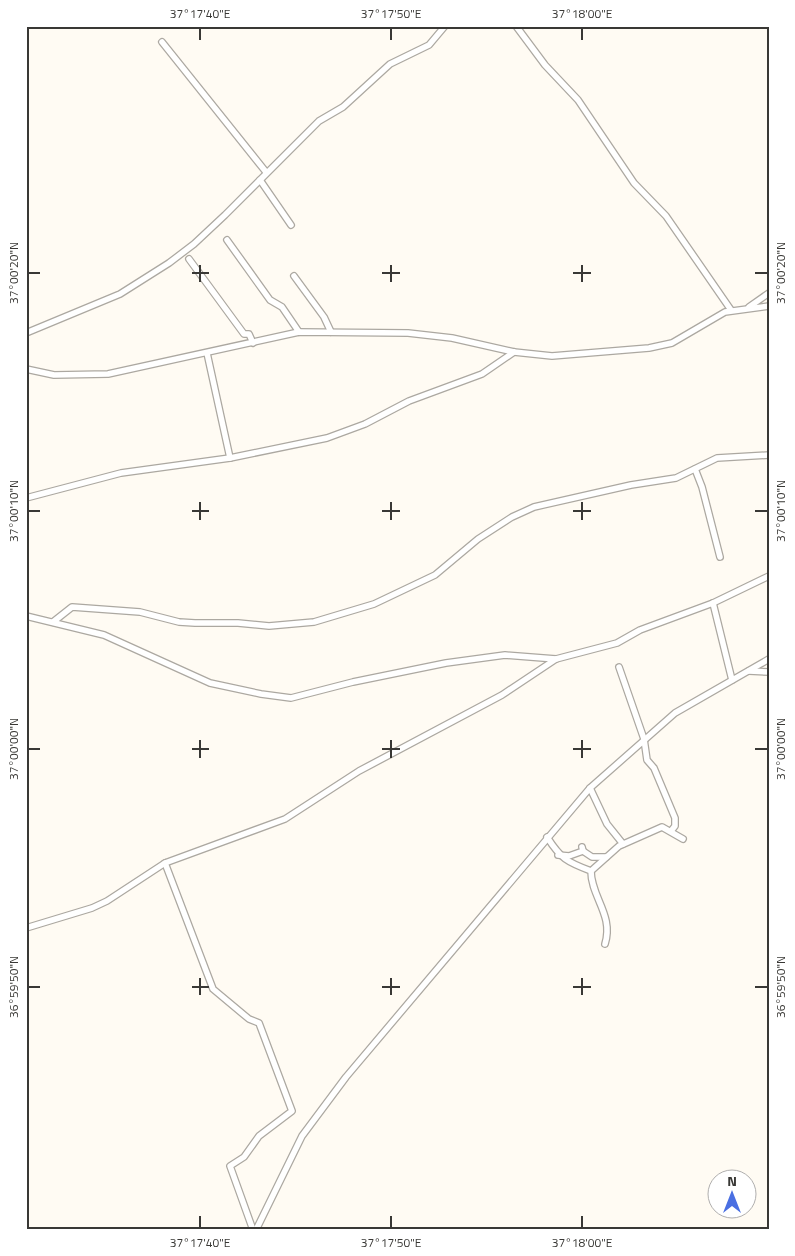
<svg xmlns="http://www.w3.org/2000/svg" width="795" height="1256" font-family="'Titillium Web',sans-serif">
  <rect width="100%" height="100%" fill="#fffbf3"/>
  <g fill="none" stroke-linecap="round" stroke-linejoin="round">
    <g stroke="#aca8a1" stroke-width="8">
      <g id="minor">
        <path d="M516 26 545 65 578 100 634 183 666 216 731 310"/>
        <path d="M162 42 266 172"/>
        <path d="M260 180 291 225"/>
        <path d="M227 240 270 300 282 307 299 332"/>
        <path d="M189 259 244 334H249L253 343"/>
        <path d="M294 276 324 317 331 332"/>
        <path d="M749 307 769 293"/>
        <path d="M26 333 120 294 169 263 194 244 225 215 319 121 343 107 390 64 429 45 445 26"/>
        <path d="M207 353 230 458"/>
        <path d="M26 369 54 375 108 374 299 332 408 333 452 338 514 352 552 356 649 348 672 343 725 312 769 306"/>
        <path d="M695 469 702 487 720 557"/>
        <path d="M26 498 121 473 230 458 327 438 365 424 409 401 482 374 514 352"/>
        <path d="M713 603 732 680"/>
        <path d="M26 616 104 635 210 683 261 694 291 698 353 682 446 663 505 655 556 659"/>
        <path d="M53 622 72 607 140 612 179 622 195 623H238L269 626 314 622 374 604 435 575 478 539 512 517 534 507 631 485 676 478 717 458 769 455"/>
        <path d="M619 667 644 739 647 760 654 768 675 818V826L671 831"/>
        <path d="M749 671 769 672"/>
        <path d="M590 788 607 824 623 844"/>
        <path d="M547 837C561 859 567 862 591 871 591 897 614 915 605 944"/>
        <path d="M583 851 592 857H606"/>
        <path d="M558 855 569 856 583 851 582 847"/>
        <path d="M165 863 213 989 249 1019 259 1023 292 1111 259 1136 244 1157 230 1166 253 1230"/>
        <path d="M591 871 619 846 662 827 683 839"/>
        <path d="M26 928 92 908 107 901 165 863 285 819 359 771 502 695 556 659 617 643 640 630 713 603 769 576"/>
        <path d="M256 1230 302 1136 346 1077 590 788 675 713 769 659"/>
      </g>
    </g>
    <use href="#minor" stroke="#fff" stroke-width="5.5"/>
  </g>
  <path fill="none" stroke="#393835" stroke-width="2" d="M200 28V40M391 28V40M582 28V40M200 265V282M391 265V282M582 265V282M28 273H40M192 273H209M382 273H400M573 273H591M755 273H768M200 502V520M391 502V520M582 502V520M28 511H40M192 511H209M382 511H400M573 511H591M755 511H768M200 740V758M391 740V758M582 740V758M28 749H40M192 749H209M382 749H400M573 749H591M755 749H768M200 978V995M391 978V995M582 978V995M28 987H40M192 987H209M382 987H400M573 987H591M755 987H768M200 1216V1228M391 1216V1228M582 1216V1228"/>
  <rect width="795" height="1256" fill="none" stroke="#ffffff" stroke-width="55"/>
  <g transform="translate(732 1194)"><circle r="24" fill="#ffffff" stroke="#b0afae"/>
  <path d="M0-4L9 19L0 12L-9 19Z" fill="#4a6fe2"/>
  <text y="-8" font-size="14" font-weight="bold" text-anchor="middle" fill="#393835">N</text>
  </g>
  <rect x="28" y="28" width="740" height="1200" fill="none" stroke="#393835" stroke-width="2"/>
  <g font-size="12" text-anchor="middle" fill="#393835">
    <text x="200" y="18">37°17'40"E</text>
    <text x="391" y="18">37°17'50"E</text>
    <text x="582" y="18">37°18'00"E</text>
    <text transform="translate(14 273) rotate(-90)" y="4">37°00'20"N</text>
    <text transform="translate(781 273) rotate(-90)" y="4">37°00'20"N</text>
    <text transform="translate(14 511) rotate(-90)" y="4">37°00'10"N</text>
    <text transform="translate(781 511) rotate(-90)" y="4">37°00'10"N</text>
    <text transform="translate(14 749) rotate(-90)" y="4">37°00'00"N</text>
    <text transform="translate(781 749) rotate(-90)" y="4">37°00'00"N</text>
    <text transform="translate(14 987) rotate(-90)" y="4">36°59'50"N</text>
    <text transform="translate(781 987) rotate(-90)" y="4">36°59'50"N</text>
    <text x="200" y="1247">37°17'40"E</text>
    <text x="391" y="1247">37°17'50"E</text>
    <text x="582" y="1247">37°18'00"E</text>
  </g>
</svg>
